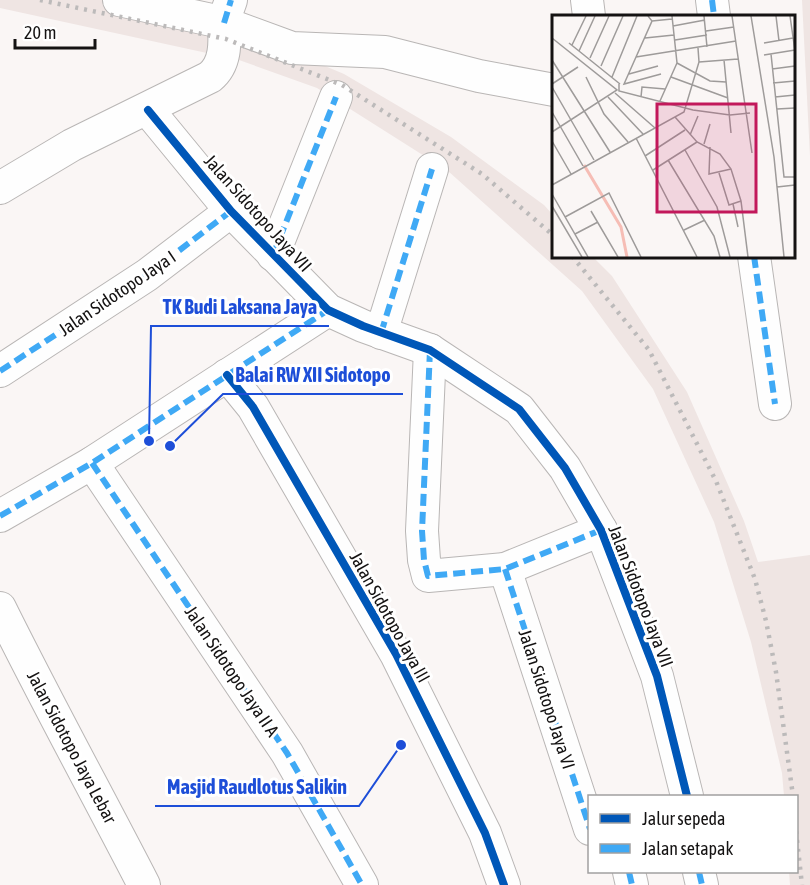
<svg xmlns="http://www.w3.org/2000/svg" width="810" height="885" font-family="'Asap Condensed',sans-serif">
  <rect width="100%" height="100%" fill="#faf6f5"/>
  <g fill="#efe5e3">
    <path d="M0 0H108L223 23 344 74 451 137 544 205 553 215 554 256 593 257 612 276 687 392 744 521 758 562 810 555V885H790L789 872H796V796H784L782 773 751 642 714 522 653 389 582 291 448 171 317 88 239 60 0 8Z"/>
    <path d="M802 0H810V156Z"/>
  </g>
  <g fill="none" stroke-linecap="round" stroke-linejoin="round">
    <g stroke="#b9b6b5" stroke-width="34">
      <g id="minor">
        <path d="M119 0 221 22 292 48 385 52 479 76 554 90"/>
        <path d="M587 0 589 16"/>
        <path d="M712 0 714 16"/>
        <path d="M148 110 231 211 328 310 363 326 430 350 519 409 565 468 601 530 657 676 687 796"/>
        <path d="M0 188 72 145 210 77C226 64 225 43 224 24 224 17 229 7 231 0"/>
        <path d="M273 255 336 97"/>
        <path d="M754 256 775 404"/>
        <path d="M381 333 432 169"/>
        <path d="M430 350 422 531 424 560 428 576 505 569 601 530"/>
        <path d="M0 371 147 275 231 211"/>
        <path d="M227 375 253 407 396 654 485 833 504 885"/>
        <path d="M92 463 287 753 362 885"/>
        <path d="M0 516 92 463 328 310"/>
        <path d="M505 569 590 829"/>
        <path d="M0 608C46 701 96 792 144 885"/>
        <path d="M629 872 632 885"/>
        <path d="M699 872 702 885"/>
      </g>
    </g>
    <use href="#minor" stroke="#fefefe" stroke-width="32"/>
    <g stroke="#bcbaba" stroke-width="4.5" stroke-dasharray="3 6" stroke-linecap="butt">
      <path d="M40 0 226 39 342 85 482 174 554 236"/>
      <path d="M572 256 649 350 716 481 755 579 766 621 776 672 793 796"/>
      <path d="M796 831 802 885"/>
    </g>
    <g stroke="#3fa9f5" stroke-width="6" stroke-dasharray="12 6" stroke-linecap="butt">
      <path d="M712 0 714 16"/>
      <path d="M224 23 231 0"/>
      <path d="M273 255 336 97"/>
      <path d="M754 256 775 404"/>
      <path d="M381 333 432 169"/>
      <path d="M430 350 422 531 424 560 428 576 505 569 601 530"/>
      <path d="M0 371 147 275 231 211"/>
      <path d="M92 463 287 753 362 885"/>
      <path d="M0 516 92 463 328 310"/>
      <path d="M505 569 590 829"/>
      <path d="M629 872 632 885"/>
      <path d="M699 872 702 885"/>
    </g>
    <g stroke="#fff" stroke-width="11">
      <g id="cycleway">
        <path d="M148 110 231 211 328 310 363 326 430 350 519 409 565 468 601 530 657 676 687 796"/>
        <path d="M227 375 253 407 396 654 485 833 504 885"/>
      </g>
    </g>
    <use href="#cycleway" stroke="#0057b8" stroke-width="8"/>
  </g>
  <g text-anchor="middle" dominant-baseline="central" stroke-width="6" stroke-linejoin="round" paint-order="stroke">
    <g font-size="18" fill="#141212" stroke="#fff">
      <text transform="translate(258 213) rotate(48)">Jalan Sidotopo Jaya VII</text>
      <text transform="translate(117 293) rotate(-34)">Jalan Sidotopo Jaya I</text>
      <text transform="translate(641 596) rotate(69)">Jalan Sidotopo Jaya VII</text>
      <text transform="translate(390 617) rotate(61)">Jalan Sidotopo Jaya III</text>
      <text transform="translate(232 671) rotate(56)">Jalan Sidotopo Jaya II A</text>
      <text transform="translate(547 699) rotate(72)">Jalan Sidotopo Jaya VI</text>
      <text transform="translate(72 747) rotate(62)">Jalan Sidotopo Jaya Lebar</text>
    </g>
  </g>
  <g transform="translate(552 15)">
    <rect width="243" height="243" fill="#faf6f5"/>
    <path fill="none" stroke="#f6bdb5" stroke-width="3" d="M32 150 69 212 75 242"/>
    <path fill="none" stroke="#9e9b9a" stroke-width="1.5" d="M96 1 100 6 72 69 109 59M152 1 155 32M180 1 200 138M199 1 222 142 232 242M224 1 227 26M238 1 243 36M100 6 120 4M121 11 153 5M154 16 182 12M0 23 65 75 0 117M93 23 122 20M123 25 155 20M17 28 68 69M212 28 241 23M20 30 34 1M27 36 43 1M219 39 232 162H243M212 40 243 35M84 42 184 26M38 43 57 1M0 45 58 137M172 45 179 118M147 47 186 44M125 48 158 66 174 67M49 51 71 1M220 54 243 51M77 59 106 51M34 62 52 99 76 127M60 62 85 1M119 62 176 83M221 68 243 66M0 69 26 52M67 69V76L141 95 178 100 198 98M0 72 42 145M63 78 103 113M56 82 91 119M89 82 90 72 113 74M223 82 243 80M108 86 125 48 120 1M225 94 243 93M0 97 31 151M123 102 145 127 168 139 179 154 189 186 196 242M138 120 146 101M84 123 145 242M0 126 19 159M152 129 158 109M158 132 157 159 179 154M133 135 165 192 178 242M93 141 133 115M116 145 162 221 168 242M101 155 145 127M167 158 177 190 189 186M0 170 132 97 147 47 146 33M225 172 243 170M0 179 36 242M181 189 186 212M0 191 30 242M39 196 66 242M13 202 57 178 89 242M132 215 153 205M23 219 46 207"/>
    <path fill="#c2185b" fill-opacity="0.15" stroke="#c2185b" stroke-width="3" d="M105 89H204V197H105Z"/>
    <rect width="243" height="243" fill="none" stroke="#141212" stroke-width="3"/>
  </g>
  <path fill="none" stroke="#1d4ed8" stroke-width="2" d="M149 441L151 326H329M170 446L223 394H403M401 745L359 806H155"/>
  <g fill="#1d4ed8" stroke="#fff" stroke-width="2">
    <circle cx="149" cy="441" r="6"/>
    <circle cx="170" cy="446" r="6"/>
    <circle cx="401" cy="745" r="6"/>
  </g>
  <g font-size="20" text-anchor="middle" font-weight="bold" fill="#1d4ed8" stroke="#fff" stroke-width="6" stroke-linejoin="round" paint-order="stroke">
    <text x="240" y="314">TK Budi Laksana Jaya</text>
    <text x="313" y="382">Balai RW XII Sidotopo</text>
    <text x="257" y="794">Masjid Raudlotus Salikin</text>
  </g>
  <rect x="588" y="795" width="210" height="78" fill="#ffffff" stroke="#a1a0a0" stroke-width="1.5"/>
  <rect x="600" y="814" width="30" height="9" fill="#0057b8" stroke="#a1a0a0" stroke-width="1.5"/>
  <text x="642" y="825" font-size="18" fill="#141212">Jalur sepeda</text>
  <rect x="600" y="844" width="30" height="9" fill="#3fa9f5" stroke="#a1a0a0" stroke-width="1.5"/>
  <text x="642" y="855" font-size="18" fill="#141212">Jalan setapak</text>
  <path d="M15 39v9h80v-9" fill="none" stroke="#141212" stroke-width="3"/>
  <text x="24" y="39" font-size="18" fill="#141212" stroke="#ffffff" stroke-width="4.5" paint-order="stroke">20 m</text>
</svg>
